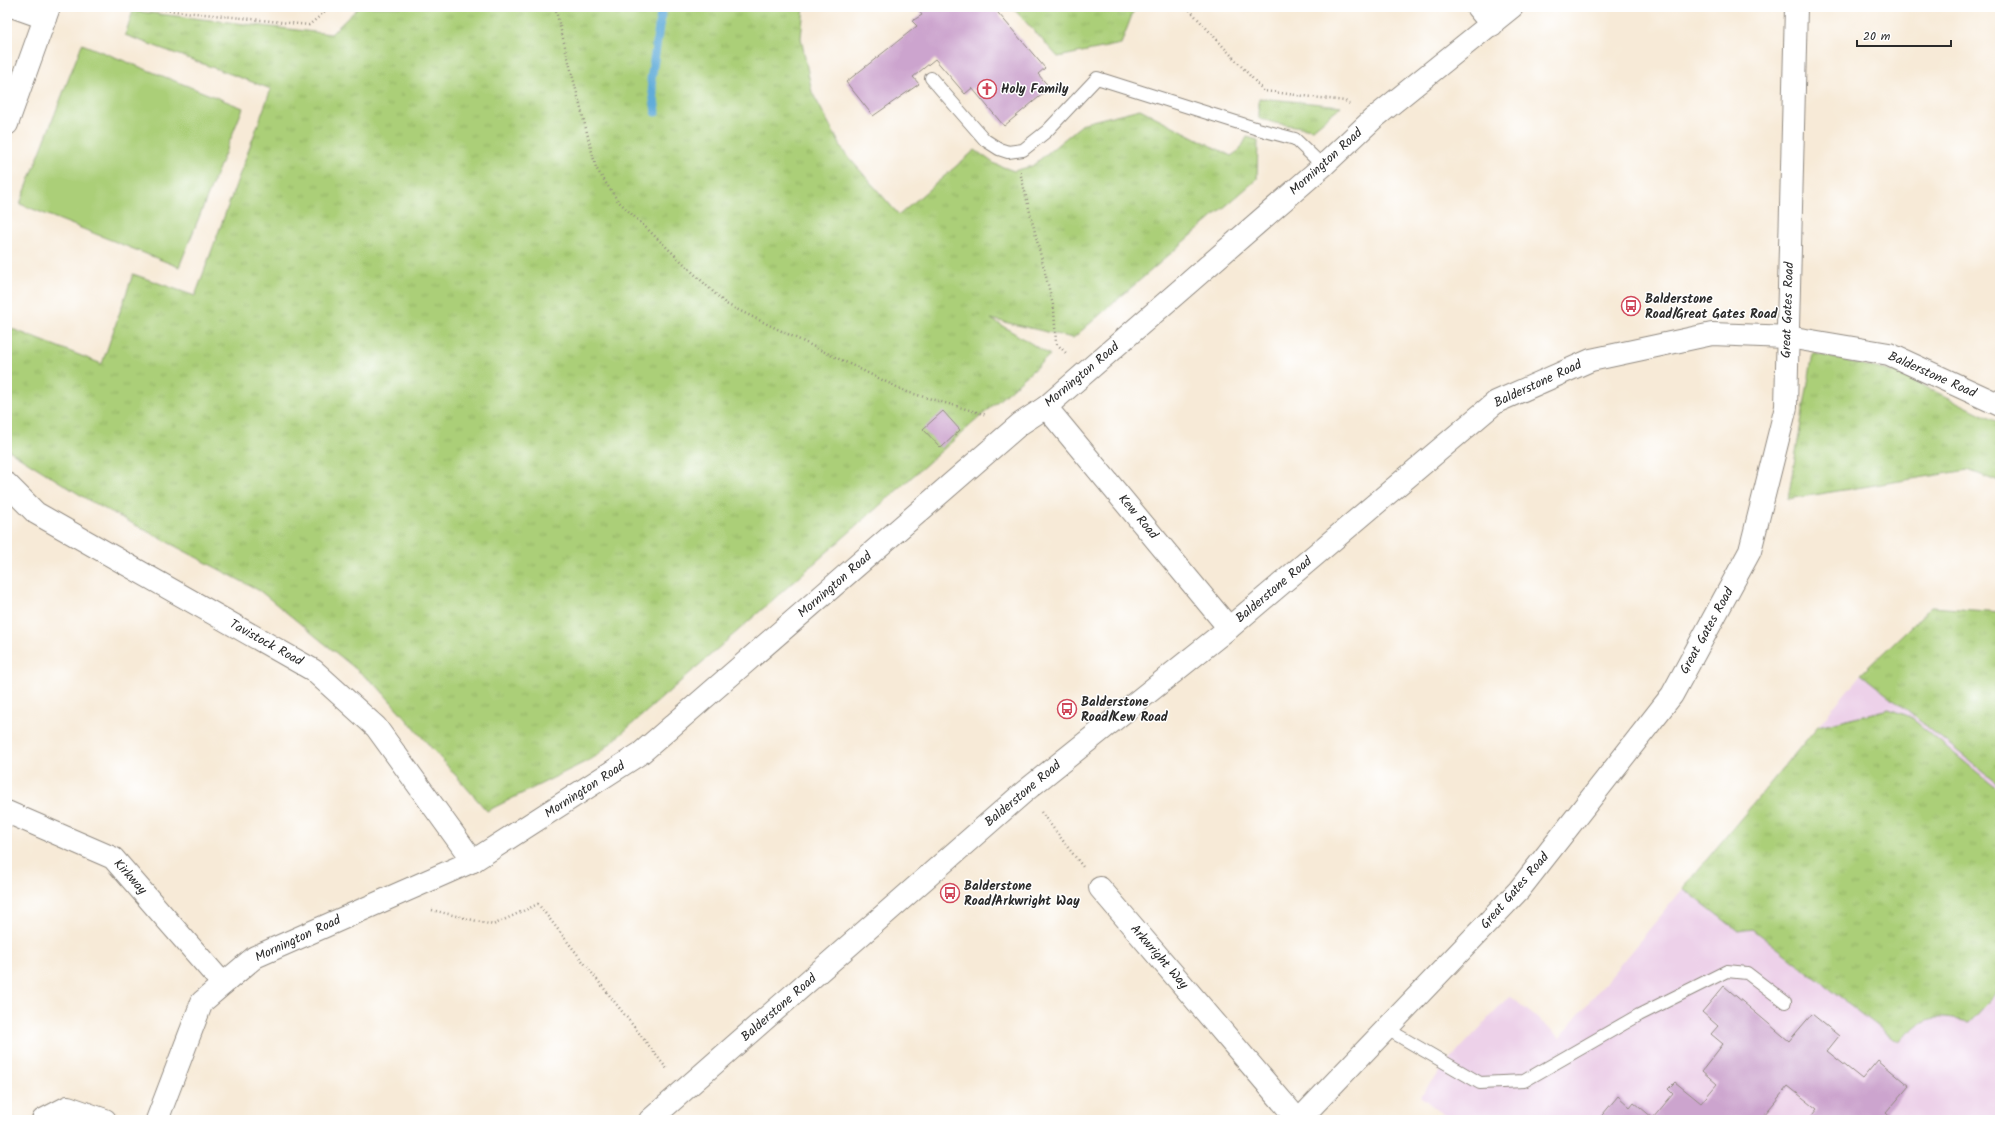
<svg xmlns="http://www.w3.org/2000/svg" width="2007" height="1127" font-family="Kalam,sans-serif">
  <defs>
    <pattern id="grass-tufts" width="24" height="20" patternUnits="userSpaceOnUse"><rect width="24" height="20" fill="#abcf78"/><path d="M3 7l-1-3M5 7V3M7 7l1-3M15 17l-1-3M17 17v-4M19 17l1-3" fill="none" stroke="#93b268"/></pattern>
  </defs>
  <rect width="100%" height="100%" fill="#fff"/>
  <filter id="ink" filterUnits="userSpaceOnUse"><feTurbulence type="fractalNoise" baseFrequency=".025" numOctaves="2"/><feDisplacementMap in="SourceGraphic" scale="8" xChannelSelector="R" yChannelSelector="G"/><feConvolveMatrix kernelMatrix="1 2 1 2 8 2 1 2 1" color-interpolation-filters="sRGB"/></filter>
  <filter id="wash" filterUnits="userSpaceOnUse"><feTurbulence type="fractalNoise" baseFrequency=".012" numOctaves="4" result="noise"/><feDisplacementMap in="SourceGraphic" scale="16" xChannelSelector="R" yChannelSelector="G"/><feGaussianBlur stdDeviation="0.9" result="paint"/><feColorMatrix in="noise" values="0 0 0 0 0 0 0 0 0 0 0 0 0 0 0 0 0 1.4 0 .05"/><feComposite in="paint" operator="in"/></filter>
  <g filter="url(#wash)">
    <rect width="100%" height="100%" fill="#f7ead7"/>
    <path fill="#edd1e9" d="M1861 674 2000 785V1120H1450L1420 1096 1459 1050 1510 996 1560 1037Z"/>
    <g fill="url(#grass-tufts)" stroke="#6b7d52">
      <path d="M359 7H804L801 38 812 92 844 152 899 215 975 150 995 164 1014 171 1032 166 1084 123 1140 109 1231 156 1240 150 1247 137 1258 140 1257 179 1073 338 991 319 1050 355 595 757 487 811 378 687 260 591 90 501 7 449V327L102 364 133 274 195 296 271 89 125 35 133 11 331 34Z"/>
      <path d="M1012 7H1135L1121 44 1058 57Z"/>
      <path d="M1259 98 1341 106 1313 129 1275 123 1259 118Z"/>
      <path d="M1813 353 1897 373 2000 423V482L1968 470 1788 499Z"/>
      <path d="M1931 607 2000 612V785L1861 674Z"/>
      <path d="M1889 709 1910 717 2000 791V989L1969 1022C1928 1014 1929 1016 1898 1042L1753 929 1738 931 1683 888 1818 726Z"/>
    </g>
    <path fill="#abcf78" stroke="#6b7d52" d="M82 44 243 108 179 267 20 204Z"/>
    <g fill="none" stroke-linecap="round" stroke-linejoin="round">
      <path stroke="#60acd9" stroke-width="9" d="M656 112 651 80 662 7"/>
    </g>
    <g id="blocks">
      <g fill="#cca4ce">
        <path d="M916 7H993L1045 68 1038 74 1050 88 1004 126 972 88 965 94 935 59 913 77 919 84 873 116 846 82 917 26 912 21 922 15Z"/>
        <path d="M943 411 960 430 941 448 923 429Z"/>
        <path d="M1724 986 1789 1041 1812 1014 1839 1036 1827 1051 1862 1079 1878 1060 1909 1086 1886 1113 1894 1120H1808L1817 1109 1788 1086 1760 1120H1598L1618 1096 1630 1107 1634 1102 1653 1118 1673 1094 1668 1089 1675 1082 1701 1103 1717 1084 1702 1071 1723 1044 1711 1034 1718 1026 1702 1012Z"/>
      </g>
    </g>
  </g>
  <g filter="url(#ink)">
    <use href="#blocks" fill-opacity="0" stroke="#918a81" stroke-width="1"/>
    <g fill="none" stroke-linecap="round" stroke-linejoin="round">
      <g stroke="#918a81" stroke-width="14">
        <g id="service">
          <path d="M931 78 985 140 999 149 1008 152 1023 150 1047 131 1097 78 1258 129 1295 139 1323 166"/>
          <path d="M1387 1029 1480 1083 1524 1081 1639 1015 1727 971 1747 973 1785 1002"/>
        </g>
      </g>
      <g stroke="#918a81" stroke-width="24">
        <g id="minor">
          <path d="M14 7 45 18"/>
          <path d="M1477 7 1492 25"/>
          <path d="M7 124 49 7"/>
          <path d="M1046 407 1229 628"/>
          <path d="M7 484 36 513 313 670 376 727 473 861"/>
          <path d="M7 812 113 858 223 984"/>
          <path d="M1100 888 1298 1120"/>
          <path d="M43 1120 68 1107 105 1120"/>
          <path d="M157 1120 202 1002 255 957 473 861 641 753 1020 424 1046 407 1085 373 1323 166 1373 119 1512 7"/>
          <path d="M650 1120 1024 792 1229 628 1496 402 1591 360 1712 334 1788 337 1889 354 2000 405"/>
          <path d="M1299 1120 1519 890 1672 695 1750 551 1786 407 1796 7"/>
        </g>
      </g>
      <g stroke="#918a81" stroke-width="2.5" stroke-dasharray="1 3" stroke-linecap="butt">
        <path d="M137 7 309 25 331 7"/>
        <path d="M555 7 596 168 618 201 726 304 907 392 987 415"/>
        <path d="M1187 7 1264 91 1345 101 1349 104"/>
        <path d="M1020 172 1054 309 1056 343 1066 353"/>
        <path d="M1041 812 1083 867"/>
        <path d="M432 910 493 925 538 904 667 1069"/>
      </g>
      <use href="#service" stroke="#fff" stroke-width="12"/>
      <use href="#minor" stroke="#fff" stroke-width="22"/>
    </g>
  </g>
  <defs>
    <g id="church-ring" transform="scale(1)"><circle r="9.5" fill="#fff" stroke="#d1495b" stroke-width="1.5"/><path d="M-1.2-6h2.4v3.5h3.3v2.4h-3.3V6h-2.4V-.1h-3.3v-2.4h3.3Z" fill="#d1495b"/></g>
    <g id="bus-ring" transform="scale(1)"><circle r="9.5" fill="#fff" stroke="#d1495b" stroke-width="1.5"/><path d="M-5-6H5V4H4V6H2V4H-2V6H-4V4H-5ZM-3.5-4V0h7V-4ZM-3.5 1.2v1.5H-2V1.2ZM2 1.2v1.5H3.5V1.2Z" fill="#d1495b"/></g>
  </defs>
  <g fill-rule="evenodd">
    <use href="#church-ring" x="987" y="89"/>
    <use href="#bus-ring" x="1631" y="306"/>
    <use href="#bus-ring" x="1067" y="709"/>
    <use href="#bus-ring" x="950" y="893"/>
  </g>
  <g text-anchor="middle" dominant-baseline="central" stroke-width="3" stroke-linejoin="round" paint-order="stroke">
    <g font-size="13" font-weight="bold" fill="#2b2b2b" stroke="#fff" text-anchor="start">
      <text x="1001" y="89">Holy Family</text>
      <text x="1645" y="299">Balderstone<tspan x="1645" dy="15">Road/Great Gates Road</tspan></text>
      <text x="1081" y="702">Balderstone<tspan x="1081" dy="15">Road/Kew Road</tspan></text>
      <text x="964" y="886">Balderstone<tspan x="964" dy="15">Road/Arkwright Way</tspan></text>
    </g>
    <g font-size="13" fill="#2b2b2b" stroke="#fff">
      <text transform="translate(1326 162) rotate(-42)">Mornington Road</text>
      <text transform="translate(1788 310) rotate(-88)">Great Gates Road</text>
      <text transform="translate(1082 375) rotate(-40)">Mornington Road</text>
      <text transform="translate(1932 375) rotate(24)">Balderstone Road</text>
      <text transform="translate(1538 384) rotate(-25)">Balderstone Road</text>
      <text transform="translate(1138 517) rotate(50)">Kew Road</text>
      <text transform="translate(835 585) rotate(-41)">Mornington Road</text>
      <text transform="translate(1274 590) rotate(-40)">Balderstone Road</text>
      <text transform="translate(1707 631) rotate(-61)">Great Gates Road</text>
      <text transform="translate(266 643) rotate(29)">Tavistock Road</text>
      <text transform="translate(585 790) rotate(-33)">Mornington Road</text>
      <text transform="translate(1023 794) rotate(-40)">Balderstone Road</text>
      <text transform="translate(130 877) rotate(48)">Kirkway</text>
      <text transform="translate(1515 891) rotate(-49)">Great Gates Road</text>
      <text transform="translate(298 939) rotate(-25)">Mornington Road</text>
      <text transform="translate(1159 957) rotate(49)">Arkwright Way</text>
      <text transform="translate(779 1008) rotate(-41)">Balderstone Road</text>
    </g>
  </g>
  <rect width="2007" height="1127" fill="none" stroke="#fff" stroke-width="24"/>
  <path d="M1857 40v6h94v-6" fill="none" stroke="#2b2b2b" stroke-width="2"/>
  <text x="1863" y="40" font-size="12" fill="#2b2b2b" stroke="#ffffff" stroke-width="3" paint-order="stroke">20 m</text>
</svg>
